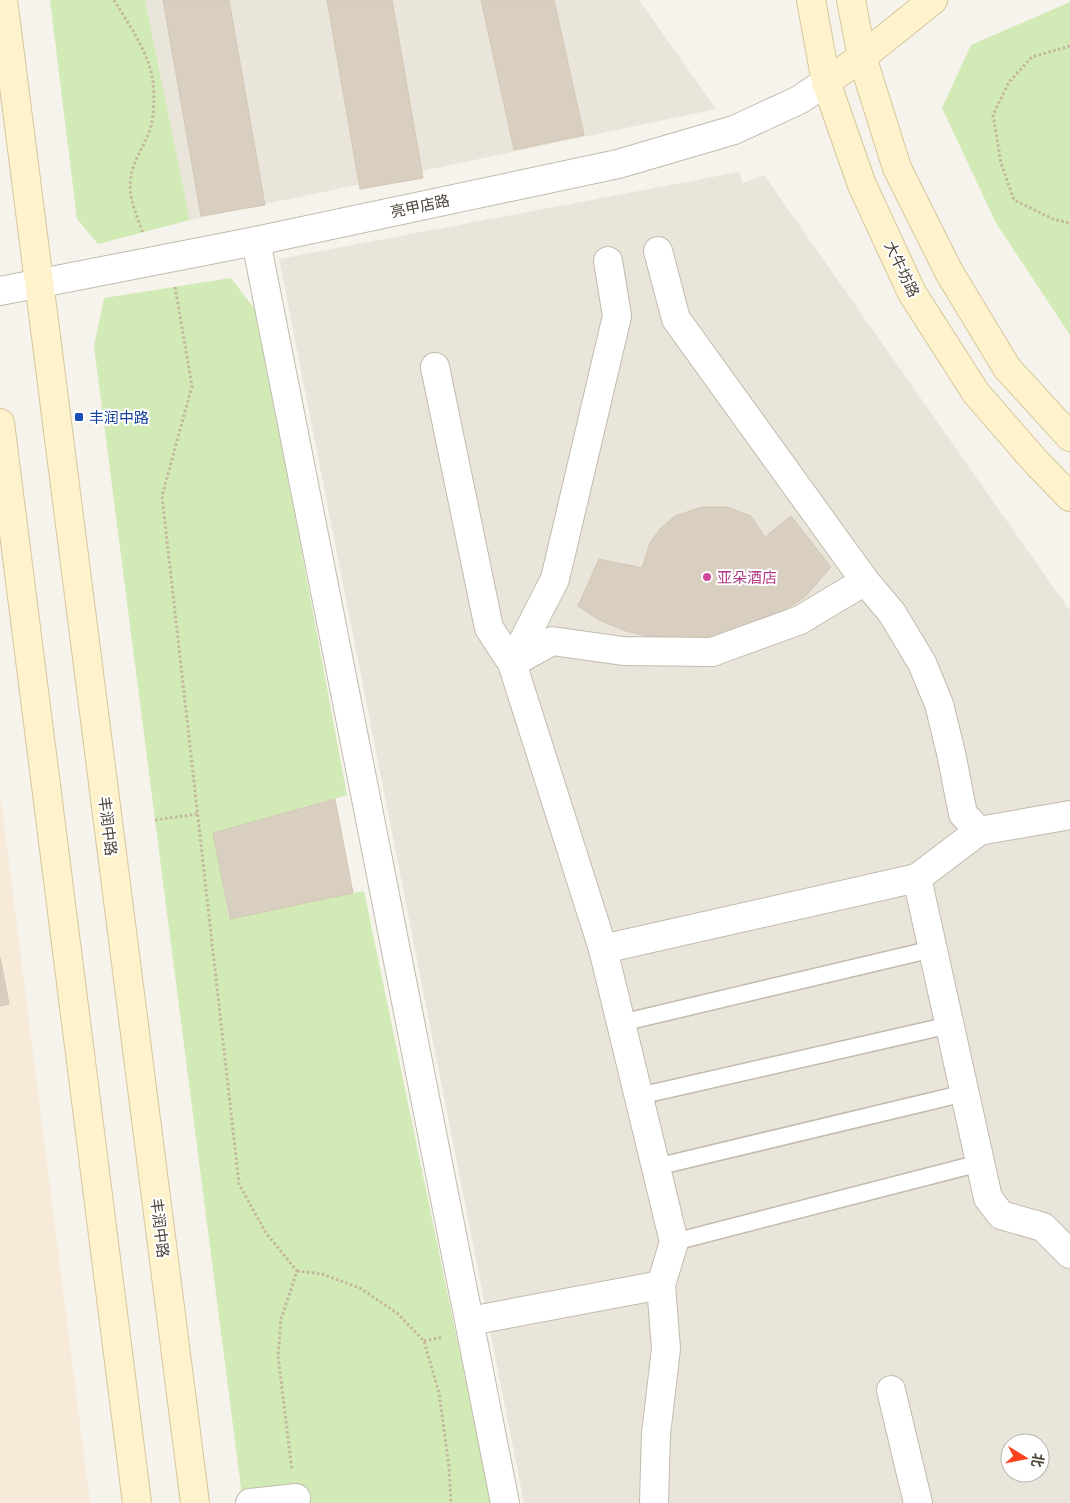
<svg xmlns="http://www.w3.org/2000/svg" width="1070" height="1503" font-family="'Space Grotesk','Noto Sans SC',sans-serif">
  <rect width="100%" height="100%" fill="#f6f3ec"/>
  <g fill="#eae5da" fill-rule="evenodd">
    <path d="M145 0H639L716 109 190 220Z"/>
    <path d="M739 172 743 183 764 175 1070 611V1503H524L279 259ZM1010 1443H1040V1473H1010Z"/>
  </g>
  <path fill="#f7ead8" d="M0 792 90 1503H0Z"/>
  <g fill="#d2eab5">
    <path d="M50 0H145L190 220 98 244 77 219Z"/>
    <path d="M1070 2V335L996 223 942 108 971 45Z"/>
    <path d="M231 278 257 312 347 795 214 833 229 919 364 891 491 1503H243L94 346 104 298Z"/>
  </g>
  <g fill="#d8cfc1" stroke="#d3c7b4">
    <path d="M163 0H229L265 205 201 216Z"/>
    <path d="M327 0H392L423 178 360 189Z"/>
    <path d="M481 0H554L584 135 514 150Z"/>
    <path d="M702 507H727L751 516 765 537 791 516 831 567 805 597 770 619 701 642 662 640 626 631 599 620 578 606 599 559 642 568 650 543 660 529 675 516Z"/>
    <path d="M335 799 353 893 230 919 213 833Z"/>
    <path d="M0 957 9 1004 0 1006Z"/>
  </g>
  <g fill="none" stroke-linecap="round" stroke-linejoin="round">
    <g stroke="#c2bbae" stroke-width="19">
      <g id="lane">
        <path d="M621 1023 933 949"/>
        <path d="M639 1096 950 1025"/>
        <path d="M656 1167 965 1093"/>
        <path d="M674 1242 980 1163"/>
      </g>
    </g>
    <g stroke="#c2bbae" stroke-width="30">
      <g id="street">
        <path d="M256 241 505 1503"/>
        <path d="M658 251 676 319 865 581 892 613 922 663 939 704 951 753 963 814 979 831 917 878 988 1198 1001 1215 1043 1227 1070 1254"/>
        <path d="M0 291 256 241 618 164 734 130 799 100 826 82"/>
        <path d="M435 367 489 628 512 663 603 949 674 1242 661 1285 666 1349 656 1434 654 1503"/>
        <path d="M512 663 555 579 617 316 608 261"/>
        <path d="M512 663 552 641 623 651 712 652 800 620 865 581"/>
        <path d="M979 831 1070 815"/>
        <path d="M603 949 917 878"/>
        <path d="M470 1321 661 1285"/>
        <path d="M891 1390 918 1503"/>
        <path d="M250 1503 296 1498"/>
      </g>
    </g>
    <g stroke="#d6c79b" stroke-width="30">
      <g id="secondary">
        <path d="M3 0 195 1503"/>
        <path d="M811 0 826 82 862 185 912 293 976 393 1036 462 1070 497"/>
        <path d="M851 0 862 57 897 168 949 272 1007 368 1070 437"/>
        <path d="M826 82 862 57 933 0"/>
        <path d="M0 423 137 1503"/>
      </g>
    </g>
    <g stroke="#c4b79f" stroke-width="3" stroke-dasharray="2.5 2.5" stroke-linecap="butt">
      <path d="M114 0C129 25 149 52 153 82 155 97 154 121 148 135 142 149 133 162 131 177 127 195 137 216 143 233"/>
      <path d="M1070 46 1032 57 1009 82 993 115 1001 163 1014 200 1053 219 1070 223"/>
      <path d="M175 287 192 386 162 496 239 1184 266 1233 297 1271 281 1319 278 1356 292 1470"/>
      <path d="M155 820 197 814"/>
      <path d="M297 1271 322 1274 360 1288 397 1313 424 1341 439 1393 449 1467 451 1503"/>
      <path d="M424 1341 443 1337"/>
    </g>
    <use href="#lane" stroke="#fff" stroke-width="16"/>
    <use href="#street" stroke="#fff" stroke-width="28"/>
    <use href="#secondary" stroke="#fff3cd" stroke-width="28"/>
  </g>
  <rect fill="#1a4fb4" stroke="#fff" stroke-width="2" x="74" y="412" width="10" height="10" rx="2.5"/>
  <circle fill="#d1479c" stroke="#fff" stroke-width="2" cx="707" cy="577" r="5"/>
  <g text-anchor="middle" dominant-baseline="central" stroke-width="4" stroke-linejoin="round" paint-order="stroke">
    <g font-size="15" fill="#4b4439" stroke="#fff">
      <text transform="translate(420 206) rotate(-12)">亮甲店路</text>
      <text transform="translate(902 269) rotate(64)">大牛坊路</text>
      <text transform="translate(108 826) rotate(83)">丰润中路</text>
      <text transform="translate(160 1228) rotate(83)">丰润中路</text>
    </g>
    <g font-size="15" fill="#164399" stroke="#fff" text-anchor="start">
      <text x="89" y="417">丰润中路</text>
    </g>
    <g font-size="15" fill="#b23c85" stroke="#fff" text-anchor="start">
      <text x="717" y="577">亚朵酒店</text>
    </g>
  </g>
  <g transform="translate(1025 1458) rotate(100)"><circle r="24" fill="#ffffff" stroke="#b7b4b0"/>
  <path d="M0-4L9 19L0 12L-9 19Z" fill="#fc3f1d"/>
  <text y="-8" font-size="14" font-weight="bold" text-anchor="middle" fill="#4b4439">北</text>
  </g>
</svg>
